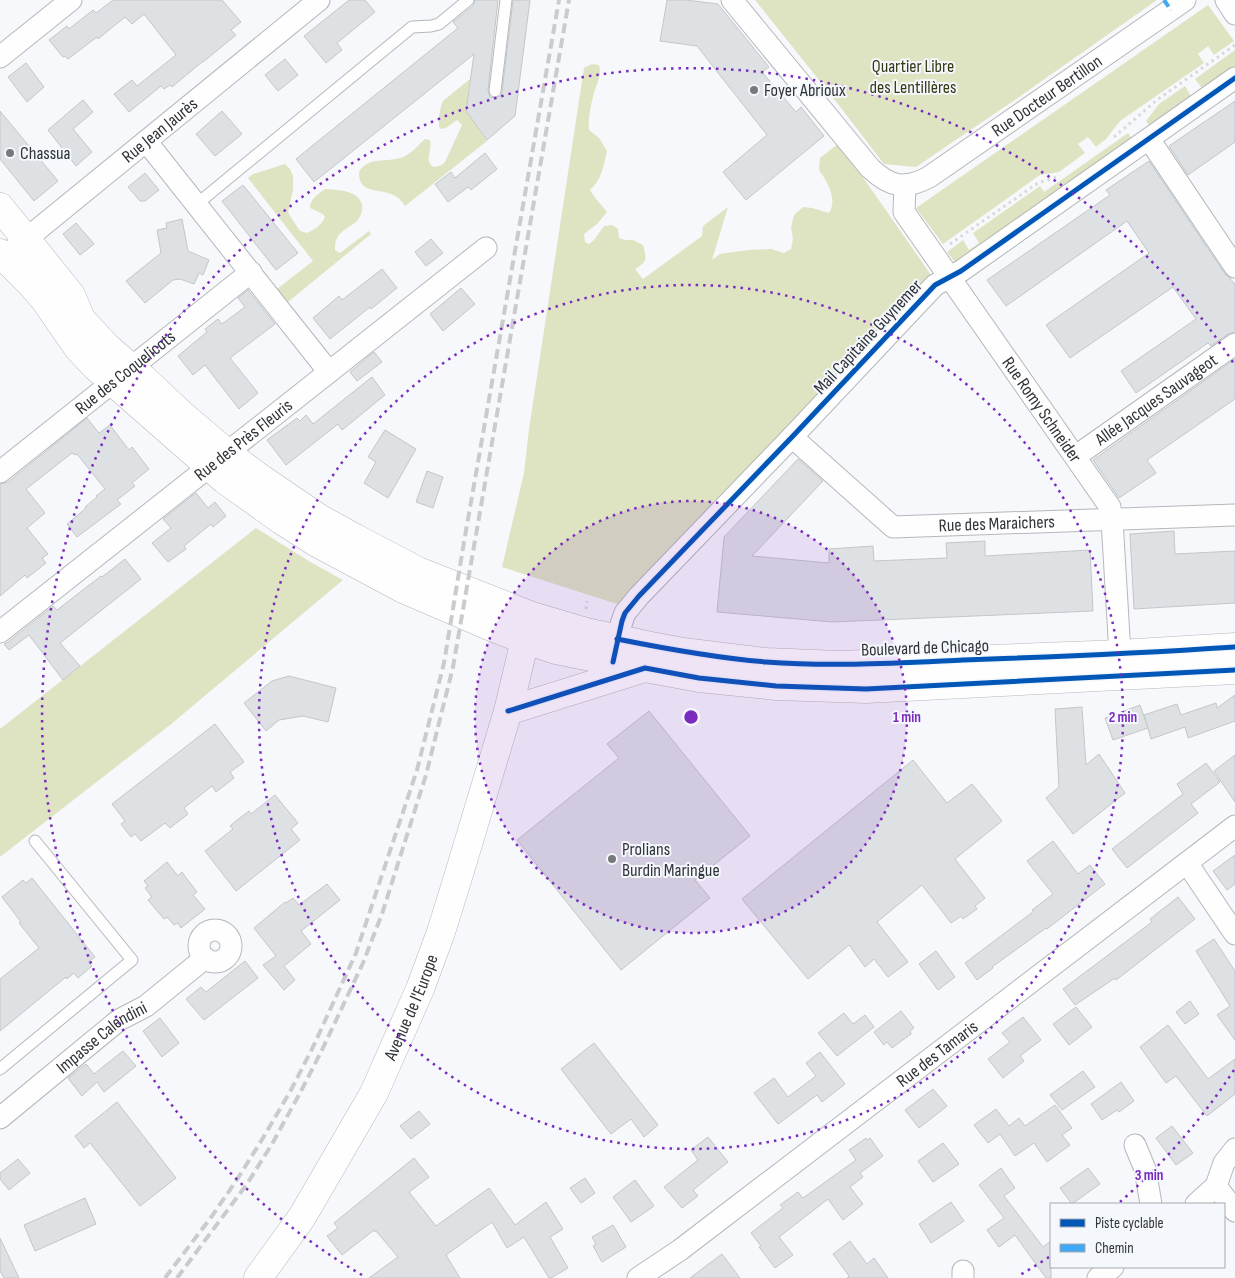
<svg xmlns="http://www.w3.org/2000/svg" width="1235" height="1278" font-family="'Sofia Sans Condensed',sans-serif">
  <rect width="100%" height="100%" fill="#f6f8fb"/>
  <g fill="#dee4c2">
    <path d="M755 0H1157L1019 97 916 167 884 164 831 95Z"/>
    <path d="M1208 5 1234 41 1214 55 1208 46 1198 54 1204 63 1120 121 1106 139 1096 147 1088 137 1078 144 1085 153 1059 172 1040 175 943 244 916 208Z"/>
    <path d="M1235 50V70L1204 91 1195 79Z"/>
    <path d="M592 64 599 65C602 75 597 83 594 93 591 104 588 118 589 130L599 138 607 151C604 165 601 181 590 190 595 199 601 204 607 212L597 224 584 234 585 242 589 244 594 240 604 226 612 225 618 229 619 238 625 240H633L643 245C647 259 647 262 635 269L643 279 702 236 703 226 728 207 712 260 720 254 748 250 771 249 784 253 791 249 793 239 791 227 794 215 803 207 812 208 829 213C838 199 827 181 819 170L820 158 839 143 931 275 620 605 502 567 524 473 529 429 584 68Z"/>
    <path d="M470 79 466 110 487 141 405 206C403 203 400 199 397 197 383 187 358 196 359 172 369 154 391 165 407 155 414 151 419 144 425 139L430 140C433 150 423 161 434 167L442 165 445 162 462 125 457 120 446 128 441 129 439 127V117L441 106 443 101Z"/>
    <path d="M1185 86 1193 100 1152 129 1146 121 1159 104Z"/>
    <path d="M1128 133 1135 143 958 266 947 252 963 240 969 250 979 243 973 233 1040 186 1044 192Z"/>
    <path d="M285 164 290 169 293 176V190L288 212 290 216 300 231 307 233C315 229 321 226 325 217L323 214 310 208C310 199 318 194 325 189 337 190 359 190 362 205 363 211 361 215 358 220 352 226 341 230 337 238 335 241 335 246 335 250L340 253 369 231 371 234 288 302 277 289 313 261 248 178 253 174Z"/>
    <path d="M256 528 312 563 343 580 170 725 0 857V729Z"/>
  </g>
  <g fill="#dee1e4" stroke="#c4c6ca">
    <path d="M113 0H222L241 22 231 30 236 35 203 62H202L172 87 170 85 164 89 161 86 129 112 114 94 132 80 137 86 176 55 144 14 132 24 125 17 98 39 97 37 68 59 65 56 63 57 49 40 67 26 69 29 93 10 96 13Z"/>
    <path d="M349 0H365L375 12 337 43 342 50 326 63 304 36Z"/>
    <path d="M475 0H498L488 90 490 97 495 98 501 96 502 92 513 0H530L515 116 487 140 466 111 474 54 314 182 296 159 458 28 453 22 473 6Z"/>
    <path d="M667 0H686L718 4 769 67 762 72 796 112 801 107 824 136 746 200 723 172 767 135 697 46 660 41Z"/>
    <path d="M285 59 298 75 278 91 265 75Z"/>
    <path d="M26 63 44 87 27 102 8 77Z"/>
    <path d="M83 100 93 112 73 129 92 152 76 166 48 130Z"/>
    <path d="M1235 101V142L1188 175 1169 146Z"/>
    <path d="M0 111 58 181 34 201 0 159Z"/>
    <path d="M222 111 242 134 215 156 196 134Z"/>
    <path d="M485 153 497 169 471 190 468 187 448 202 435 184 451 172 455 178Z"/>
    <path d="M1149 161 1225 274 1230 278 1235 285V332L1228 334 1211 346 1208 343 1136 393 1121 371 1196 319 1173 287 1070 358 1046 325 1149 253 1127 221 1006 306 987 280 1110 195 1106 190Z"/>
    <path d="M145 173 159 190 145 201H140L128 187Z"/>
    <path d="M243 185 298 253 276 270 222 201Z"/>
    <path d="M182 219 188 251 209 260 203 275 199 273 194 284 180 279 173 280 145 303 126 281 161 253 157 230 167 228 166 223Z"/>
    <path d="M76 223 94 244 80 255 63 234Z"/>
    <path d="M431 239 443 253 426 266 415 252Z"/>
    <path d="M382 269 397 288 371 309 370 307 330 339 313 318 339 296 342 300Z"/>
    <path d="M461 288 475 304 443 331 430 314Z"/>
    <path d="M248 290 275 324 230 358 258 393 239 409 205 365 193 375 178 356 207 332 205 329 218 319 222 324 245 307 238 298Z"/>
    <path d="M374 352 382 362 357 381 350 372Z"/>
    <path d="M1235 359V399L1147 460 1156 473 1119 498 1093 460Z"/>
    <path d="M372 377 385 395 342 430 338 424 286 465 267 440 297 418 300 421 306 415 313 424Z"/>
    <path d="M87 418 99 433 110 425 129 450 132 447 149 469 132 483 135 486 117 500 121 504 77 537 67 524 86 508 85 507 97 497 96 496 105 489 77 454 75 455 72 453 26 489 45 513 27 528 48 554 42 558 46 563 27 578 25 575 0 596V484L8 482Z"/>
    <path d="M385 430 416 449 388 498 364 483 376 462 368 457Z"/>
    <path d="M798 459 823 481 752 556 829 563V549L873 546 874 561 947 558 946 543 985 541V556L1090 550 1093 611 832 622 717 612 724 537Z"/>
    <path d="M427 471 443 477 433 508 416 502Z"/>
    <path d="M196 493 208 508 215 502 226 516 213 527 211 524 184 546 186 549 168 562 152 543 171 528 163 519Z"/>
    <path d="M1174 531 1175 554 1235 551V603L1134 609 1130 534Z"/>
    <path d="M125 559 141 579 60 643 80 666 63 680 29 635 9 650 4 644 8 642 53 606 57 610 101 576 102 577Z"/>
    <path d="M289 676 336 688 328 722 303 716 279 720 266 731 244 703 272 681Z"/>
    <path d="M1235 695V721L1188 738 1185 727 1151 739 1144 715 1177 704 1181 715 1216 703 1217 708Z"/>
    <path d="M1140 705 1148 728 1113 740 1105 718Z"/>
    <path d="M1082 707 1086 765 1099 754 1125 793 1073 834 1046 798 1059 787 1055 709Z"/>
    <path d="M649 711 750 836 695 880 710 898 621 970 517 840 619 758 607 744Z"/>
    <path d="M215 724 244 762 230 772 234 778 216 792 212 786 184 808 188 814 170 828 165 823 141 841 135 834 131 837 121 824 125 821 112 804Z"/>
    <path d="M1235 755V802L1214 771Z"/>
    <path d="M913 760 947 803 972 784 1002 821 955 859 985 898 975 906 977 909 963 919 961 916 951 923 922 885 877 922 908 962 888 977 874 959 865 967 849 945 808 979 742 899Z"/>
    <path d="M1206 763 1220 782 1191 804 1198 813 1127 868 1112 849 1183 794 1177 784Z"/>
    <path d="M275 795 298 823 291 829 300 840 236 891 205 851 233 829 230 826 236 821 249 811 251 814Z"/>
    <path d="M1053 841 1078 874 1090 865 1105 884 1047 929 1046 928 992 967 993 968 977 980 965 963 1034 911 1032 910 1053 894 1027 861Z"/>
    <path d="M1235 855V884L1227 890 1213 871Z"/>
    <path d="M167 862 178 876 182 872 187 879 197 892 193 895 205 909 181 928 178 923 174 925 167 917 164 919 148 900 152 897 145 888 148 886 144 881Z"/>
    <path d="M32 878 95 957 88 962 92 966 78 978 74 973 67 979 66 977 0 1031V979L39 948 19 923 21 922 2 897 23 880 26 883Z"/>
    <path d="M327 884 340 900 301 931 311 944 284 966 295 980 284 990 263 965 276 956 254 928 285 902 286 903 293 898 299 905Z"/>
    <path d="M1178 897 1195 919 1116 980 1115 978 1075 1005 1063 989 1152 922 1150 919Z"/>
    <path d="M1214 939 1235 971V1040L1217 1015 1230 1006 1196 951Z"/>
    <path d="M936 951 955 977 938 990 919 964Z"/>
    <path d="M245 961 258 978 204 1020 186 999 201 987 206 992Z"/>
    <path d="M1190 1001 1199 1014 1185 1024 1176 1012Z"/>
    <path d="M1076 1007 1092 1027 1069 1045 1053 1024Z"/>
    <path d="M901 1011 914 1028 910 1031 911 1034 892 1048 887 1042 884 1045 874 1032Z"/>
    <path d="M844 1013 853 1024 865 1015 874 1027 837 1056 818 1033Z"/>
    <path d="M1023 1017 1041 1040 1020 1056 1024 1061 1003 1078 988 1059 1010 1042 1002 1033Z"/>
    <path d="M160 1018 179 1043 162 1057 143 1031Z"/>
    <path d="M1168 1025 1208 1079 1235 1059V1094L1207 1116 1176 1076 1166 1083 1140 1047Z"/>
    <path d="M594 1043 658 1125 644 1137 631 1119 611 1134 561 1069Z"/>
    <path d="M123 1051 136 1066 104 1092 97 1082 82 1096 68 1078 86 1064 94 1074Z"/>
    <path d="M820 1052 845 1084 822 1102 817 1095 778 1124 754 1093 774 1078 788 1097 816 1076 806 1063Z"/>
    <path d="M1083 1071 1095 1087 1062 1110 1050 1095Z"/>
    <path d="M1121 1082 1134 1101 1119 1112 1117 1110 1102 1120 1091 1104Z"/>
    <path d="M933 1089 947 1106 919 1128 905 1110Z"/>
    <path d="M117 1102 176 1178 140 1206 90 1143 84 1148 75 1136Z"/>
    <path d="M1055 1105 1072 1128 1062 1135 1070 1145 1047 1162 1034 1143 1015 1156 1000 1134 988 1143 974 1125 996 1109 1009 1126 1019 1118 1025 1126Z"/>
    <path d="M419 1111 430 1124 411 1139 400 1126Z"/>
    <path d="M1172 1126 1193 1153 1176 1165 1156 1138Z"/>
    <path d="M708 1137 728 1162 693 1190 698 1196 682 1208 664 1187 698 1160 691 1150Z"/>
    <path d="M866 1138 867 1140 870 1138 883 1156 860 1173 863 1177 850 1187 863 1204 843 1220 828 1199 779 1237 793 1255 775 1268 759 1247 761 1246 751 1233 783 1208 780 1205 798 1192 803 1198 856 1160 849 1150Z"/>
    <path d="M943 1143 959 1164 933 1182 918 1161Z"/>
    <path d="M414 1158 429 1177 409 1192 436 1226 489 1188 515 1225 546 1202 563 1229 550 1237 568 1268 551 1278H549L524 1237 507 1248 492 1222 446 1255 460 1278H369L398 1257 376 1231 375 1232 374 1230 342 1255 327 1236 338 1228 334 1223Z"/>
    <path d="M18 1159 30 1173 9 1190 0 1179V1173Z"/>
    <path d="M1001 1168 1015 1188 1004 1196 1043 1247 1051 1241V1278H1046L1015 1235 999 1247 987 1230 1004 1218 979 1185Z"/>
    <path d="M1088 1168 1100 1184 1072 1204 1060 1188Z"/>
    <path d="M585 1178 595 1193 581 1203 570 1188Z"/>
    <path d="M635 1180 654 1206 631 1222 613 1197Z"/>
    <path d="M85 1198 96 1224 35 1251 24 1225Z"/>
    <path d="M951 1202 964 1221 931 1243 919 1224Z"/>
    <path d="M613 1225 626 1247 602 1262 593 1246 596 1244 592 1237Z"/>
    <path d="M0 1238 19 1278H4L0 1271Z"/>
    <path d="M850 1241 867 1264 874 1258 888 1278H847L849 1276 833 1254Z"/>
    <path d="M722 1254 740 1278H690Z"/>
  </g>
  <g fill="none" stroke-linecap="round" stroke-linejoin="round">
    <g stroke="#b5b8bb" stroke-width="13">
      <g id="lane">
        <path d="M495 91 506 0"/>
        <path d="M197 204 412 27 431 26 439 24 468 0"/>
        <path d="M0 1069 132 960 35 841"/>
      </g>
    </g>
    <g stroke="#b5b8bb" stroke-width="23">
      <g id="street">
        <path id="s1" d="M732 0 870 168C890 187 905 190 929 177L1185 0"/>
        <path d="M1226 0 1235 14"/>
        <path d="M0 57 71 0"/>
        <path d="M1149 139 1235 267"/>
        <path d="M146 141 329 372"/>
        <path id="s2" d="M905 185 904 212 1110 507 1112 520 1120 654"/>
        <path id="s3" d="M14 249 319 0"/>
        <path id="s4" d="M792 437 893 527 1235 515"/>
        <path id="s5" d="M1076 456 1235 344"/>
        <path id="s6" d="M0 472 251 272"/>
        <path id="s7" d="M0 632 486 248"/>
        <path d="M614 654 619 630 625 613 639 596 792 437 935 285 961 271 1235 78"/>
        <path d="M1187 863 1235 934"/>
        <circle cx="215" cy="946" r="16"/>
        <path id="s8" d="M0 1118 119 1020 146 1006 205 958"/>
        <path d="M1135 1145 1145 1169 1151 1204"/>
        <path d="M1216 1186 1235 1211"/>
        <path d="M1196 1204 1216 1186 1224 1163 1235 1149"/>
        <path d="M963 1271V1278"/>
        <path id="s9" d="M638 1278 680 1250 1235 826"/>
        <path d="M1098 1278 1113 1267"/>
      </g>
    </g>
    <g stroke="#b5b8bb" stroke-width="29">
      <g id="secondary">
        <path d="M508 711 645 668"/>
        <path id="s10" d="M258 1278 302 1217 374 1093 420 989 441 932 459 874 508 711 525 640 532 617"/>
      </g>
    </g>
    <g stroke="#b5b8bb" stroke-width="29">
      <g id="primary">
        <path d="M0 207 71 295 81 319 107 347 144 379 181 414 227 453 256 475 319 518 355 538 418 571 532 616 586 632 651 646 683 652 766 662 839 665 1120 654 1235 647"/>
        <path d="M0 253 31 284 44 299 78 348 96 367 225 480 281 520 317 543 403 589 489 626 525 640 556 650 645 668 699 678 776 686 866 689 1235 670"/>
      </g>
    </g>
    <g stroke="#d7d9da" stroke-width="3" stroke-dasharray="2.5 4" stroke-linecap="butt">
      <path d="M1114 137 1157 100 1235 45"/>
      <path d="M950 244 1038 183 1060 176"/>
      <path d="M586 609 587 601"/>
    </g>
    <use href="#lane" stroke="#fefefe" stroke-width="11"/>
    <use href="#street" stroke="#fefefe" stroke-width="21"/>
    <use href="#secondary" stroke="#fefefe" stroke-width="28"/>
    <use href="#primary" stroke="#fefefe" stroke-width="28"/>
    <g stroke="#cacbcc" stroke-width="4" stroke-dasharray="10 5" stroke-linecap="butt">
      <path d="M165 1278 212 1216 238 1178 263 1138 291 1090 313 1047 356 953 417 770 444 663 464 542 559 0"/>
      <path d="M177 1278 247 1184 272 1144 300 1093 322 1050 363 963 382 914 426 775 453 667 569 0"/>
    </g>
    <path stroke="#3fa9f5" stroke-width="4" stroke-dasharray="8 4" stroke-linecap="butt" d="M1164 0 1171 10"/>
    <g stroke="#f4f8fd" stroke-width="8">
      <g id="cycleway">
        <path d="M617 639C667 649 716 658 766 662 832 667 897 663 963 660 1054 657 1144 653 1235 647"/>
        <path d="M613 662 622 621 625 613 639 596 792 437 935 285 961 271 1235 78"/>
        <path d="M508 711 645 668 699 678 776 686 866 689 1235 670"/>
      </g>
    </g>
    <use href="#cycleway" stroke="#0057b8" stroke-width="5"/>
  </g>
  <circle cx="691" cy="717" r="216" fill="#7b2cbf" fill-opacity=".12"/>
  <g fill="none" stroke="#7b2cbf" stroke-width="2.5" stroke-dasharray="2.5 5">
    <circle cx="691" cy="717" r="216"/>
    <circle cx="691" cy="717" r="432"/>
    <path d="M1234 1070A648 648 0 0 1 1120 1202M1049 1257A648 648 0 0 1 1020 1275M362 1275A648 648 0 1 1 1234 364"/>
  </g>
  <g fill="#75797c" stroke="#f4f8fd" stroke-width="2">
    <circle cx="754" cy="90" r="5"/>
    <circle cx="10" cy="153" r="5"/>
    <circle cx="612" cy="859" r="5"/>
  </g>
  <g text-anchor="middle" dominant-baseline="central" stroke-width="4" stroke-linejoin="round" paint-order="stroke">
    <g font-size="18" fill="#363a13" stroke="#f4f8fd">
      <text x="913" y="66">Quartier Libre<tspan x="913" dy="21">des Lentillères</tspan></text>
    </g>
    <g font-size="18" fill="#303438" stroke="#f4f8fd" text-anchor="start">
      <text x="764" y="90">Foyer Abrioux</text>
      <text x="20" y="153">Chassua</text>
      <text x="622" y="849">Prolians<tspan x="622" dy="21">Burdin Maringue</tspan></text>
    </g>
    <g font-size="18" fill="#303438" stroke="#f4f8fd">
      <text stroke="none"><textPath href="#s1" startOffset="426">Rue Docteur Bertillon</textPath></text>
      <text stroke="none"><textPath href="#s3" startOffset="188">Rue Jean Jaurès</textPath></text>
      <text transform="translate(868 337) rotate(-47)">Mail Capitaine Guynemer</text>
      <text stroke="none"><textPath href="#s6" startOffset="160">Rue des Coquelicots</textPath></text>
      <text stroke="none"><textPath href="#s5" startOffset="98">Allée Jacques Sauvageot</textPath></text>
      <text stroke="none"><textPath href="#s2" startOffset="268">Rue Romy Schneider</textPath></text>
      <text stroke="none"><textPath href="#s7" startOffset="310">Rue des Près Fleuris</textPath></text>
      <text stroke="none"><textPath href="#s4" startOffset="239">Rue des Maraichers</textPath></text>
      <text transform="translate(925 648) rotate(-2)">Boulevard de Chicago</text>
      <text stroke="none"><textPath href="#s10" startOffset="312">Avenue de l'Europe</textPath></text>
      <text stroke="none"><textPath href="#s8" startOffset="130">Impasse Calendini</textPath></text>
      <text stroke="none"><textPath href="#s9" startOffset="374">Rue des Tamaris</textPath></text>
    </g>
  </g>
  <circle cx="691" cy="717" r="8" fill="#7b2cbf" stroke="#f4f8fd" stroke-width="2.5"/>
  <g font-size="15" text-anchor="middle" font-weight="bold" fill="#7b2cbf" stroke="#f4f8fd" stroke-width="4" stroke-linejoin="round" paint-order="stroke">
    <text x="907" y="722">1 min</text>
    <text x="1123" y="722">2 min</text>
    <text x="1149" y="1180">3 min</text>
  </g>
  <rect x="1050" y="1203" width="175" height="65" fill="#f4f8fd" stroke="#a6aaae"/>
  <rect x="1060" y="1219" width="25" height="8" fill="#0057b8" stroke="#a6aaae"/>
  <text x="1095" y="1228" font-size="15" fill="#303438">Piste cyclable</text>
  <rect x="1060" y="1244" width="25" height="8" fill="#3fa9f5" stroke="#a6aaae"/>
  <text x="1095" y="1253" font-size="15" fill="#303438">Chemin</text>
</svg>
